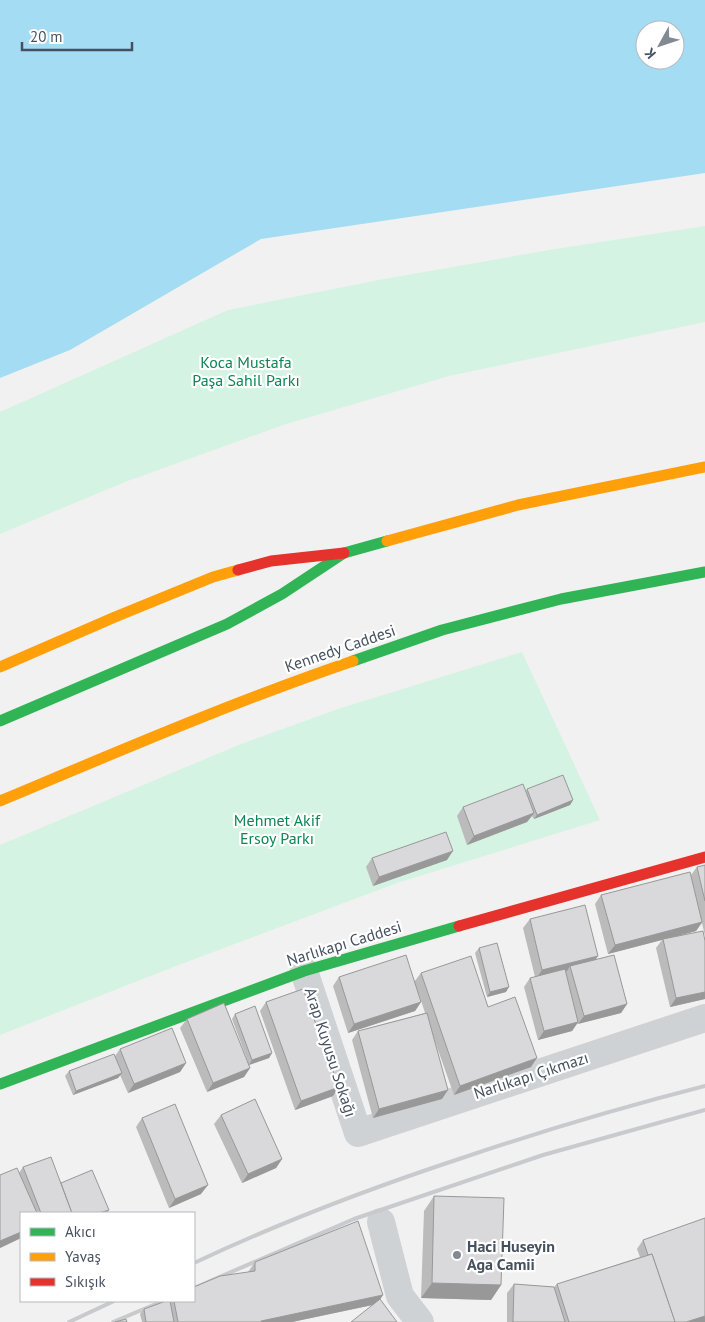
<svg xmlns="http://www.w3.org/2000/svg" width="705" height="1322" font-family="'PT Sans',sans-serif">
  <rect width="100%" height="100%" fill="#f2f1f1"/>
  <g fill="#d4f3e2">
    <path d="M705 226V322L449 376 283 425 125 482 0 534V412L228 310 384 279 555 249Z"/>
    <path d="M522 652 600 820 397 883 176 966 0 1035V845L241 744 341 708Z"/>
  </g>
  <path fill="#a4dcf4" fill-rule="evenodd" d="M0 0H705V173L261 239 70 350 0 378ZM645 30H675V60H645Z"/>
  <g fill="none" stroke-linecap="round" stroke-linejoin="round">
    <g stroke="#cfd2d5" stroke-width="28">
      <path d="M304 971 358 1133 705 1018"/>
      <path d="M381 1222 400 1296 420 1322"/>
    </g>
    <g stroke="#30b455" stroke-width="11">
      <path d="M353 661 442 630 561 599 705 572"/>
      <path d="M0 721 227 624 282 594 344 553 387 541"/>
      <path d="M0 1084 304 971 459 926"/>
    </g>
    <g stroke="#ff9f0a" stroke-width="11">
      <path d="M387 541 518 505 705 467"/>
      <path d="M0 667 115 617 213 577 238 570"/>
      <path d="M0 801C117 752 233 702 353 661"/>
    </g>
    <g stroke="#e5322d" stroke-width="11">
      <path d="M238 570 271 561 344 553"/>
      <path d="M459 926 705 857"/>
    </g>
    <g stroke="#c8cacd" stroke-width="4">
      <path d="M194 1263C281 1222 371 1188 462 1158 542 1131 623 1107 705 1086"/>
      <path d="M194 1288 354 1219 543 1155 705 1110"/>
      <path d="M69 1322 114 1301"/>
      <path d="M113 1322 163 1301"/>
    </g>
  </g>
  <g fill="#bbbbbc">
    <path d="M527 789 573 800 570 805 534 819 532 816 527 822 467 845 457 816 463 807 526 791Z"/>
    <path d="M372 858 447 860 373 886 366 867Z"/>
    <path d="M705 865V936L702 923 696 931 682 935 705 941V999L670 1007 656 948 662 940 608 954 595 904 601 895 691 875 697 867Z"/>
    <path d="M530 919 595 959 627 1004 621 1013 577 1024 572 1031 538 1040 524 987 530 978 535 977 523 928Z"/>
    <path d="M479 948 506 992 487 997 475 953Z"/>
    <path d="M421 973 488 1007 531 1067 454 1095 433 1036 442 1099 373 1118 352 1040 358 1031 425 1013 418 991 421 1002 415 1011 348 1033 333 986 339 977 414 982Z"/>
    <path d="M266 1002 333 1096 295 1110 260 1011Z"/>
    <path d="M235 1014 272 1053 269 1058 249 1065 250 1068 244 1077 207 1092 180 1028 187 1019 248 1062 232 1019Z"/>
    <path d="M120 1049 186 1063 180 1072 128 1093 120 1075 118 1078 73 1095 65 1076 69 1071 115 1056Z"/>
    <path d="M221 1115 282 1159 276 1168 242 1183 214 1124Z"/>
    <path d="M142 1118 201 1194 169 1208 136 1127Z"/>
    <path d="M23 1167 61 1183 106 1213H21V1238L0 1248V1175L19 1173Z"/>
    <path d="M434 1196 501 1285 491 1300 421 1298 424 1211Z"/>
    <path d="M643 1240 705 1322H507V1293L514 1284 554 1287 557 1284 640 1257 637 1249Z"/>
    <path d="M255 1262 383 1295 380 1299 373 1305 292 1322H142L140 1314 144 1309 166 1301H194L248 1272Z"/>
  </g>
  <g fill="#989899">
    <path d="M573 800 570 805 534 819 537 815Z"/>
    <path d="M534 813 527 822 467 845 474 836Z"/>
    <path d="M453 851 447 860 373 886 379 877Z"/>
    <path d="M702 922 696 931 608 954 615 945Z"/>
    <path d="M598 956 592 965 570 966 567 971 536 979 542 970Z"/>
    <path d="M509 987 506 992 487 997 490 992Z"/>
    <path d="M705 992V999L670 1007 676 998Z"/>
    <path d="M421 1002 415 1011 348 1033 354 1024Z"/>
    <path d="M627 1004 621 1013 578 1024 584 1016Z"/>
    <path d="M578 1022 572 1031 538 1040 544 1031Z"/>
    <path d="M272 1053 269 1058 249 1065 252 1060Z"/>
    <path d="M537 1058 531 1067 454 1095 460 1086Z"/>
    <path d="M186 1063 180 1072 128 1093 134 1084Z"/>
    <path d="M250 1068 244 1077 207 1092 213 1083Z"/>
    <path d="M122 1073 118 1078 73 1095 76 1091Z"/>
    <path d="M339 1087 333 1096 295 1110 301 1101Z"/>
    <path d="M448 1090 442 1099 373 1118 379 1109Z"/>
    <path d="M282 1159 276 1168 242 1183 248 1174Z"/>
    <path d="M208 1185 201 1194 169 1208 175 1199Z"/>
    <path d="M109 1210 106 1213H99Z"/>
    <path d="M21 1232V1238L0 1248V1241Z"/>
    <path d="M432 1283 501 1285 491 1300 421 1298Z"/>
    <path d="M383 1295 377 1304 292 1322H260L261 1321Z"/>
    <path d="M705 1316V1322H686Z"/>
  </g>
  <g fill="#d9d9db" stroke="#989899">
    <path d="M563 775 573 800 537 815 527 789Z"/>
    <path d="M523 784 534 813 474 836 463 807Z"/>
    <path d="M446 832 453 851 379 877 372 858Z"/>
    <path d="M705 865V901L697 867Z"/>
    <path d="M690 872 702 922 615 945 601 895Z"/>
    <path d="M585 905 598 956 542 970 530 919Z"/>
    <path d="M703 931 705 941V992L676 998 663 939Z"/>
    <path d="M497 943 509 987 490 992 479 948Z"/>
    <path d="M406 955 421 1002 354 1024 339 977Z"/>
    <path d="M614 955 627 1004 584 1016 570 966Z"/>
    <path d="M471 956 488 1007 515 997 537 1058 460 1086 421 973Z"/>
    <path d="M565 969 578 1022 544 1031 530 978Z"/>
    <path d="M303 989 339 1087 301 1101 266 1002Z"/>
    <path d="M224 1003 250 1068 213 1083 187 1019Z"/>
    <path d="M255 1006 272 1053 252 1060 235 1014Z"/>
    <path d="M427 1013 448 1090 379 1109 358 1031Z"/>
    <path d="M172 1028 186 1063 134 1084 120 1049Z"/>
    <path d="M114 1054 122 1073 76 1091 69 1071Z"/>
    <path d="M255 1099 282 1159 248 1174 221 1115Z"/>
    <path d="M175 1104 208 1185 175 1199 142 1118Z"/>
    <path d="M51 1157 72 1213H41L23 1167Z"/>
    <path d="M17 1168 37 1213H21V1232L0 1241V1175Z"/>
    <path d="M92 1170 109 1210 99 1213H72L61 1183Z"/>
    <path d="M434 1196 504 1198 501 1285 432 1283Z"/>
    <path d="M705 1218V1316L686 1322H675L652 1254 648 1255 643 1240Z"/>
    <path d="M358 1221 383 1295 261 1321V1322H178L174 1301H194V1287L220 1276 255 1271V1262Z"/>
    <path d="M652 1254 675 1322H569L557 1284Z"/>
    <path d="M514 1284 554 1287 565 1322H513Z"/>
    <path d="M380 1299 397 1322H351Z"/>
    <path d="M166 1301H170L174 1322H146L144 1309Z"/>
    <path d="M126 1319 127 1322H115Z"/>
  </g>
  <circle fill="#828993" stroke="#fff" stroke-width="2" cx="457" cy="1255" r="5"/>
  <g text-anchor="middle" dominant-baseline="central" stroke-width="4.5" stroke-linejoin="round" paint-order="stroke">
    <g font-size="16" fill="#0d8554" stroke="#fff">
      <text x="246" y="362">Koca Mustafa<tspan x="246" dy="18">Paşa Sahil Parkı</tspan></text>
      <text x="277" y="820">Mehmet Akif<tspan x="277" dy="18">Ersoy Parkı</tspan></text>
    </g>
    <g font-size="16" fill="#465160" stroke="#fff">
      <text transform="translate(340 648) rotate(-19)">Kennedy Caddesi</text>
      <text transform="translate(344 943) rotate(-17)">Narlıkapı Caddesi</text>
      <text transform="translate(331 1052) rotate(72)">Arap Kuyusu Sokağı</text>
      <text transform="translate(531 1075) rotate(-18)">Narlıkapı Çıkmazı</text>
    </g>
    <g font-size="16" font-weight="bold" fill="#465160" stroke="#fff" text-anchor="start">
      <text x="467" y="1246">Haci Huseyin<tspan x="467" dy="18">Aga Camii</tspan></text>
    </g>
  </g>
  <rect x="20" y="1212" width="175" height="90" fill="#ffffff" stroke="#b5b9bf"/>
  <rect x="30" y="1228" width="25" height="8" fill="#30b455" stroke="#b5b9bf"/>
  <text x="65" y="1237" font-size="15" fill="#465160">Akıcı</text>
  <rect x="30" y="1253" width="25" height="8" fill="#ff9f0a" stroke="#b5b9bf"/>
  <text x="65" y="1262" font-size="15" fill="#465160">Yavaş</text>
  <rect x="30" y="1278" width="25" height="8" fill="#e5322d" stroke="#b5b9bf"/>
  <text x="65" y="1287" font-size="15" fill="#465160">Sıkışık</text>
  <g transform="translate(660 45) rotate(230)"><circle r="24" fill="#ffffff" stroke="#b5b9bf"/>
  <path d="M0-4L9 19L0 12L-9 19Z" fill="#828993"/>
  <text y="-8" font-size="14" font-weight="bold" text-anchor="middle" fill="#465160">K</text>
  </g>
  <path d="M22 42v8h110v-8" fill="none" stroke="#465160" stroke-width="2.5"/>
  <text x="30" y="42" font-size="15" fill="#465160" stroke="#ffffff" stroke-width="4" paint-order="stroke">20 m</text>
</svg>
